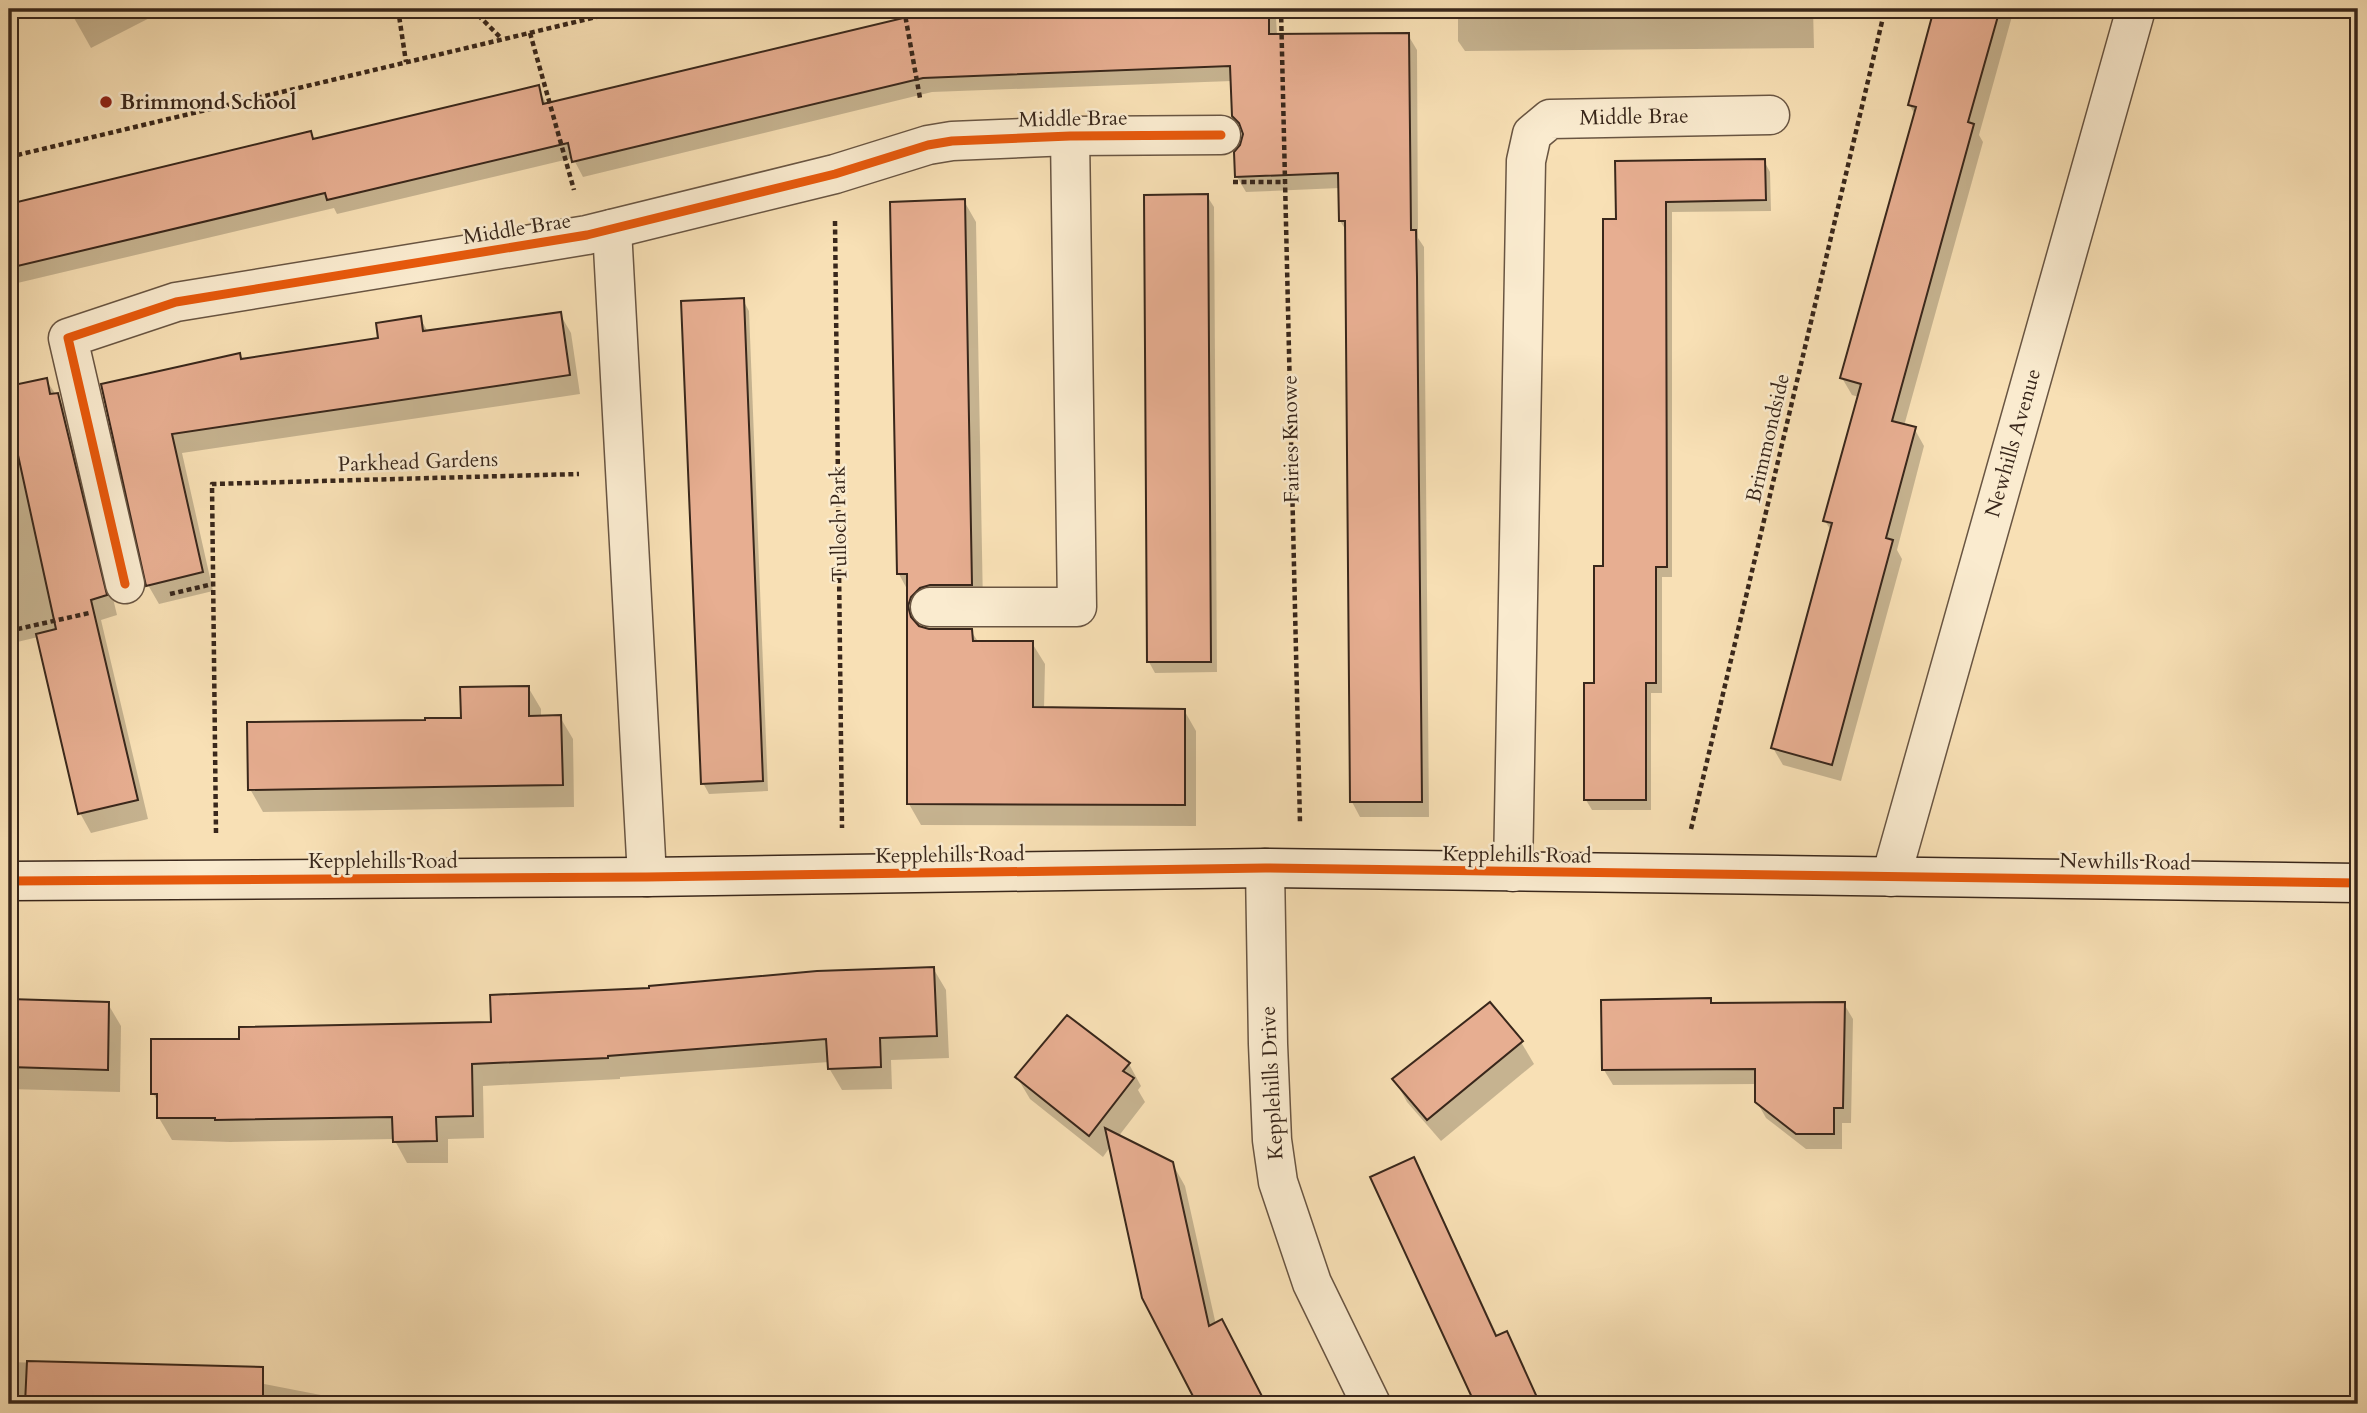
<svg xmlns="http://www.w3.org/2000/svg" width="2367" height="1413" font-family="Cardo,serif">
  <rect width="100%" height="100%" fill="#f8e0b5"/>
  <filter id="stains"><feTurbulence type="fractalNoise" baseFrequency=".00286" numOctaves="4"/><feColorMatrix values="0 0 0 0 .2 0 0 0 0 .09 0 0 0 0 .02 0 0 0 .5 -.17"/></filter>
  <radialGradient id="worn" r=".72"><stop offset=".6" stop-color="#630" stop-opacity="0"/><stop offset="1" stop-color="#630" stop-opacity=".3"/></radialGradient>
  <g fill="#0003">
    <path d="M69 9H167L91 48Z"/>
    <path d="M1113 9H1271L1276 18 1277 35H1408L1417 50 1418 238 1424 247 1429 817H1360L1352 802 1347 232 1340 221V188L1246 192 1237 177 1245 134 1234 116 1232 81 932 92 583 177 573 158 337 214 334 208 9 285V205L310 133 314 141 538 87 547 105 920 16Z"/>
    <path d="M1458 9H1813L1814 48 1465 51 1458 41Z"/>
    <path d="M1936 9H2014L1979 135 1983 142 1904 426 1914 428 1924 446 1897 550 1902 559 1841 781 1783 765 1773 748 1832 532 1825 521 1859 397 1852 395 1842 378 1915 115 1909 104Z"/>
    <path d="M1764 161 1770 172 1771 211 1672 212V577H1662V693H1651V810H1592L1586 800 1605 568 1617 221Z"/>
    <path d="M1207 196 1214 207 1217 672 1155 673 1149 662Z"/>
    <path d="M964 201 976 222 983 606 922 618 920 628 929 631H971L979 643H1032L1045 664 1044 709 1184 710 1196 731V826L921 825 909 804 908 591 899 574Z"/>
    <path d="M743 300 749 311 768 791 709 794 703 783Z"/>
    <path d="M560 314 571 333 580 394 182 453 213 591 159 604 148 585 103 385 239 355 242 361 380 340 420 318 428 332Z"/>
    <path d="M46 380 69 414 117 615 101 620 148 819 91 833 80 813 38 637 9 644V388Z"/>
    <path d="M528 687 541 709V718L560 717 573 739 574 807 263 812 250 789 427 722 462 719Z"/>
    <path d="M933 968 946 990 949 1058 891 1060 892 1089 842 1090 829 1068V1062L620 1077V1079L483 1086 484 1138 448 1139V1163H407L394 1139 230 1142 172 1140 159 1118V1104L153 1093 241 1041 493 1024 651 990Z"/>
    <path d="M1710 1000 1713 1004H1844L1853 1019 1851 1123H1842V1149H1806L1766 1118 1757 1102V1084L1613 1085 1604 1070Z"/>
    <path d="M9 1001 108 1004 121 1026 120 1092 9 1089Z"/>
    <path d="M1521 1042 1534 1064 1441 1141 1407 1102 1395 1080Z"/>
    <path d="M1129 1064 1141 1086 1138 1090 1145 1102 1118 1137 1172 1163 1185 1186 1216 1325 1234 1344 1266 1404H1200L1143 1297 1110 1147 1103 1157 1030 1099 1017 1077Z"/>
    <path d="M1414 1160 1426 1182 1498 1337 1506 1333 1541 1404H1476L1372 1178Z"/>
    <path d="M9 1362 176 1367 367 1404H9Z"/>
  </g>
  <g fill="#e7ae91" stroke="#39271b" stroke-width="2">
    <path d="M1054 9H1269V34L1409 33 1411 230H1416L1417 277 1422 802H1350L1345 221H1339L1338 173 1235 177 1234 152 1240 145 1243 134 1239 123 1232 116 1230 66 923 78 572 162 568 143 327 200 325 193 9 268V204L311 131 313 139 539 85 543 104 920 14Z"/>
    <path d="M1934 9H2000L1968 122 1974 124 1892 421 1916 427 1886 538 1893 540 1832 765 1771 748 1832 523 1823 521 1861 384 1840 378 1916 107 1908 105Z"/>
    <path d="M1765 159 1766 200 1666 202 1667 567H1656V683H1646V800H1584V683H1594V566H1603V219H1616L1615 161Z"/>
    <path d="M1208 194 1211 662H1147L1144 195Z"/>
    <path d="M965 199 972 585H930L920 588 911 597 908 606 911 617 919 626 929 629H972L973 641H1033V707L1185 709V805L907 804V574H897L890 202Z"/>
    <path d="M744 298 763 781 701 784 681 301Z"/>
    <path d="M561 312 570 375 172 434 203 572 146 586 101 384 240 353 241 359 378 338 376 323 421 316 423 331Z"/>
    <path d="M47 378 50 394 58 393 107 595 91 600 138 800 78 814 36 634 56 629 9 414V386Z"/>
    <path d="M529 686V716L561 715 563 785 248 790 247 722 425 720V718H461L460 687Z"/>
    <path d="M934 967 937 1036 880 1038 881 1067 828 1069 826 1039 608 1056V1058L472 1064 473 1116 436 1117 437 1141 393 1142 392 1117 215 1120V1118H157V1094H151V1039H239V1027L491 1022 490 995 649 988V986L817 971Z"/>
    <path d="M1711 998V1003L1845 1002 1843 1108H1834V1134H1796L1755 1102V1069L1602 1070 1601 1000Z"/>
    <path d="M9 999 109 1002 108 1070 9 1067Z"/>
    <path d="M1490 1002 1523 1041 1427 1120 1392 1079Z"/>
    <path d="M1067 1015 1130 1063 1123 1071 1134 1078 1089 1136 1015 1077Z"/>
    <path d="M1105 1128 1173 1162 1209 1326 1222 1319 1266 1404H1197L1142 1298Z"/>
    <path d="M1414 1157 1496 1336 1507 1331 1540 1404H1475L1370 1177Z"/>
    <path d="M27 1361 263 1367V1404H25Z"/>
  </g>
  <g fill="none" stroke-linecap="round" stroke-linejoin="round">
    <g stroke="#695542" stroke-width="41">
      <g id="street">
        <path d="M612 229 647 877"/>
        <path d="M125 584 68 338 176 302 587 235 835 174 928 145 952 141 1070 136 1221 135"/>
        <path d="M930 607H1077L1070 136"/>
        <path d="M1265 868 1268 1044 1272 1140 1278 1182 1312 1283 1371 1404"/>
        <path d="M1513 872 1526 161 1532 134 1550 119 1770 115"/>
        <path d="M1891 877 2136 9"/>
      </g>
    </g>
    <g stroke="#39271b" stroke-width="41">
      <path id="secondary" d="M9 881 647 877 1265 868 2358 883"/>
    </g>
    <g stroke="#39271b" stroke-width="4.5" stroke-dasharray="5 3.5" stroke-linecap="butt">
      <path d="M398 9 406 62"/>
      <path d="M472 9 502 39"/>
      <path d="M904 9 920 98"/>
      <path d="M1281 9 1300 823"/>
      <path d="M530 33 574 190"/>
      <path d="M9 157 630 9"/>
      <path d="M1233 182H1285"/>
      <path d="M835 221 842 828"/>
      <path d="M170 594 213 584"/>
      <path d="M9 631 89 613"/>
      <path d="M1691 829 1885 9"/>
      <path d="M216 833 212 484 579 474"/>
    </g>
    <use href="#street" stroke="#faebcf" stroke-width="38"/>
    <use href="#secondary" stroke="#faebcf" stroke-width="38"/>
    <g stroke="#faebcf" stroke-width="13">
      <g id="cycleway">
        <path d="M125 584 68 338 176 302 587 235 835 174 928 145 952 141 1070 136 1221 135"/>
        <path d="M9 881 647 877 1265 868 2358 883"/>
      </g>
    </g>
    <use href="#cycleway" stroke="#e8590c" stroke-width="9"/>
  </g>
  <circle fill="#8f2418" stroke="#faebcf" stroke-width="2.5" cx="106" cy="102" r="7"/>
  <g text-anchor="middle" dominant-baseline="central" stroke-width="5" stroke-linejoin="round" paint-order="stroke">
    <g font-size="21" font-weight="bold" fill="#39271b" stroke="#faebcf" text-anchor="start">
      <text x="120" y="102">Brimmond School</text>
    </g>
    <g font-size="21" fill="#39271b" stroke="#faebcf">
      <text transform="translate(1634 117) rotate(-1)">Middle Brae</text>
      <text transform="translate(1073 119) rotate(-1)">Middle Brae</text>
      <text transform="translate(517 229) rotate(-9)">Middle Brae</text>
      <text transform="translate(1768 438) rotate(-77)">Brimmondside</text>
      <text transform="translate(1291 439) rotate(-91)">Fairies Knowe</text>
      <text transform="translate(2013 443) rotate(-74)">Newhills Avenue</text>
      <text transform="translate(418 462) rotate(-2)">Parkhead Gardens</text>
      <text transform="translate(839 524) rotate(-91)">Tulloch Park</text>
      <text transform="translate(950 855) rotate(-1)">Kepplehills Road</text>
      <text transform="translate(1517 855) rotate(1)">Kepplehills Road</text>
      <text x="383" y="861">Kepplehills Road</text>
      <text transform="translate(2125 862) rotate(1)">Newhills Road</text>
      <text transform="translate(1272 1083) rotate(-93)">Kepplehills Drive</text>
    </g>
  </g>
  <rect width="2367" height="1413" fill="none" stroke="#f8e0b5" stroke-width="35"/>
  <rect x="10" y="10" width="2346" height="1392" fill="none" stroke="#39271b" stroke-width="3.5"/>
  <rect x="18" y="18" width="2332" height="1378" fill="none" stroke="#39271b" stroke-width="2"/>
  <rect width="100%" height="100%" filter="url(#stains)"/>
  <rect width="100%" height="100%" fill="url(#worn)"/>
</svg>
